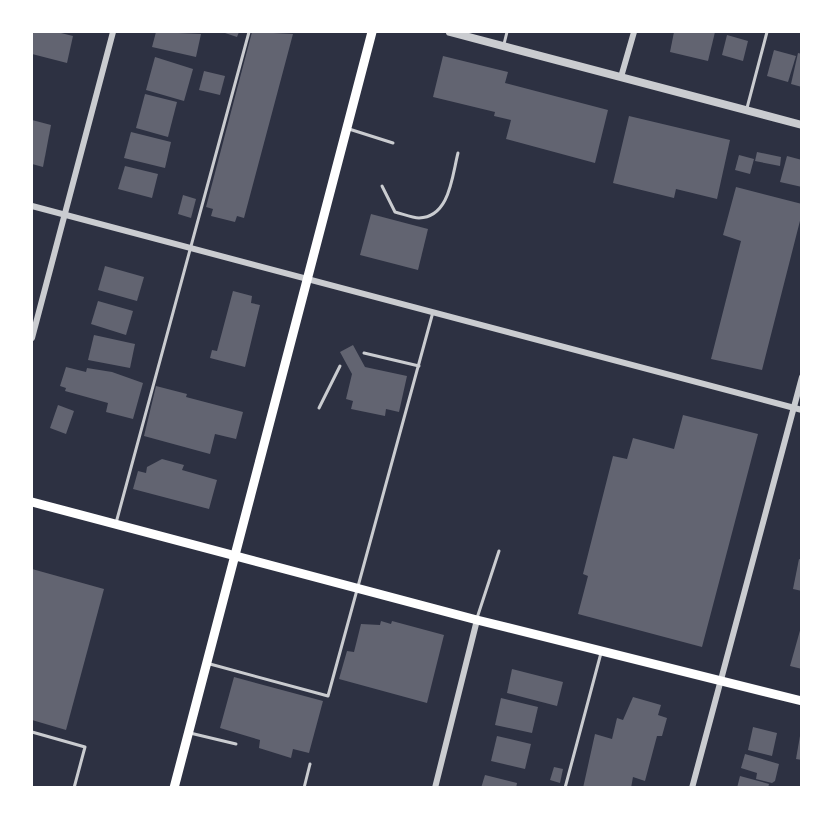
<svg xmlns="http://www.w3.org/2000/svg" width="833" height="819" font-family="'IBM Plex Serif',serif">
  <rect width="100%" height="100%" fill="#2d3142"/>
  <g fill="#626471">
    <path d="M32 32H57L73 36 67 63 32 54Z"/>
    <path d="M156 32 201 34 196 57 152 47Z"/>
    <path d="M222 32H239L237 37Z"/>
    <path d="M252 32 293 34 244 218 237 216 235 222 211 216 213 209 206 207Z"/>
    <path d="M674 32H715L708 61 670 52Z"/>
    <path d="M727 35 748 41 743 61 722 55Z"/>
    <path d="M774 50 796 56 788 82 767 76Z"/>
    <path d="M798 53 802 54V87L791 84Z"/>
    <path d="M443 56 508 72 505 83 608 110 595 163 506 139 511 120 494 116 495 112 433 97Z"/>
    <path d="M155 57 193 69 184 101 146 90Z"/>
    <path d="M204 71 225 76 220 95 199 90Z"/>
    <path d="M145 94 177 102 168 137 136 128Z"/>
    <path d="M629 116 730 140 717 199 676 189 674 198 613 183Z"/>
    <path d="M32 120 51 125 43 167 32 164Z"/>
    <path d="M131 132 171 142 165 168 124 158Z"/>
    <path d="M757 152 781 157 780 166 755 161Z"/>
    <path d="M739 155 754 159 750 174 735 170Z"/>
    <path d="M787 156 802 160V187L780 182Z"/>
    <path d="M125 166 158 174 152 198 118 189Z"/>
    <path d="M736 187 802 204V213L762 370 711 359 741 241 723 235Z"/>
    <path d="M183 195 196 199 191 218 178 214Z"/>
    <path d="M371 214 428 229 418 270 360 255Z"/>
    <path d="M105 266 144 277 137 301 98 290Z"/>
    <path d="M233 291 252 296 251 303 260 305 245 367 210 358 212 350 217 351Z"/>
    <path d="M98 301 133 311 126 335 91 324Z"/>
    <path d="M94 335 135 344 130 368 88 360Z"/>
    <path d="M353 345 365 367 407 376 399 412 386 409 385 416 351 409 353 401 346 399 352 374 340 352Z"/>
    <path d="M66 367 86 372 87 368 112 372 143 383 133 419 106 412 108 403 65 391 66 388 60 386Z"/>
    <path d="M156 386 187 394 186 397 243 412 236 439 215 434 210 454 144 436Z"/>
    <path d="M58 405 74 411 66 434 50 428Z"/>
    <path d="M683 415 758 434 702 647 578 614 588 576 583 574 613 456 627 459 633 438 674 449Z"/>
    <path d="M162 459 184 465 182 470 217 480 209 509 133 489 138 471 146 473 147 467Z"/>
    <path d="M799 559 802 560V591L793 589Z"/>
    <path d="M32 569 104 589 66 730 32 720Z"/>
    <path d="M381 621 391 624 392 621 444 635 427 703 339 679 347 651 354 652 361 624 380 625Z"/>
    <path d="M801 627H802V669L790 666Z"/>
    <path d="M512 669 563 682 557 706 507 693Z"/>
    <path d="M234 677 323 701 309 753 293 749 291 758 259 748 260 740 220 728Z"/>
    <path d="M633 697 661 705 658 715 667 718 662 736H657L645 781 633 777 631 788H583L595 734 612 739 617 718 623 720Z"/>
    <path d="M501 698 538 707 532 733 495 725Z"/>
    <path d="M753 727 777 733 772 756 748 750Z"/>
    <path d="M497 736 531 744 525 769 491 761Z"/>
    <path d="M800 736 802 737V760L796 759Z"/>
    <path d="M745 754 779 764 775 781 772 783 756 779 757 773 741 768Z"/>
    <path d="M554 767 563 769 560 783 550 780Z"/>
    <path d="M485 775 517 783 516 788H481Z"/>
    <path d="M740 776 769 784 768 788H737Z"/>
  </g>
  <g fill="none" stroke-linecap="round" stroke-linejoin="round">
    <g stroke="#caccd0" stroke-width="3">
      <path d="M504 44 507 32"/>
      <path d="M747 108 767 32"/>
      <path d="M349 129 393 143"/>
      <path d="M382 186 395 212C403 214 412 218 419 218 450 217 452 176 458 153"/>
      <path d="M364 353 419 366"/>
      <path d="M319 408 340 366"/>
      <path d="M116 523 249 32"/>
      <path d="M477 618 499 551"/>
      <path d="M210 664 328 696 433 312"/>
      <path d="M32 732 85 747 74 788"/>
      <path d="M190 733 236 744"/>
      <path d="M304 788 310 764"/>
      <path d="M565 788 601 653"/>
    </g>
    <g stroke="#caccd0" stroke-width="6">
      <path d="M621 77 634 32"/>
      <path d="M32 206 802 410"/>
      <path d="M32 338 113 32"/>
      <path d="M435 788 477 620"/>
      <path d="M692 788 802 377"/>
    </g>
    <path stroke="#caccd0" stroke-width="8" d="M450 32 802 125"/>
    <g stroke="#fff" stroke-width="9">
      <path d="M32 502 477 620 802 701"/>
      <path d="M174 788 372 32"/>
    </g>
  </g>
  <rect width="833" height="819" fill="none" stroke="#ffffff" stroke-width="66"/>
</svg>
